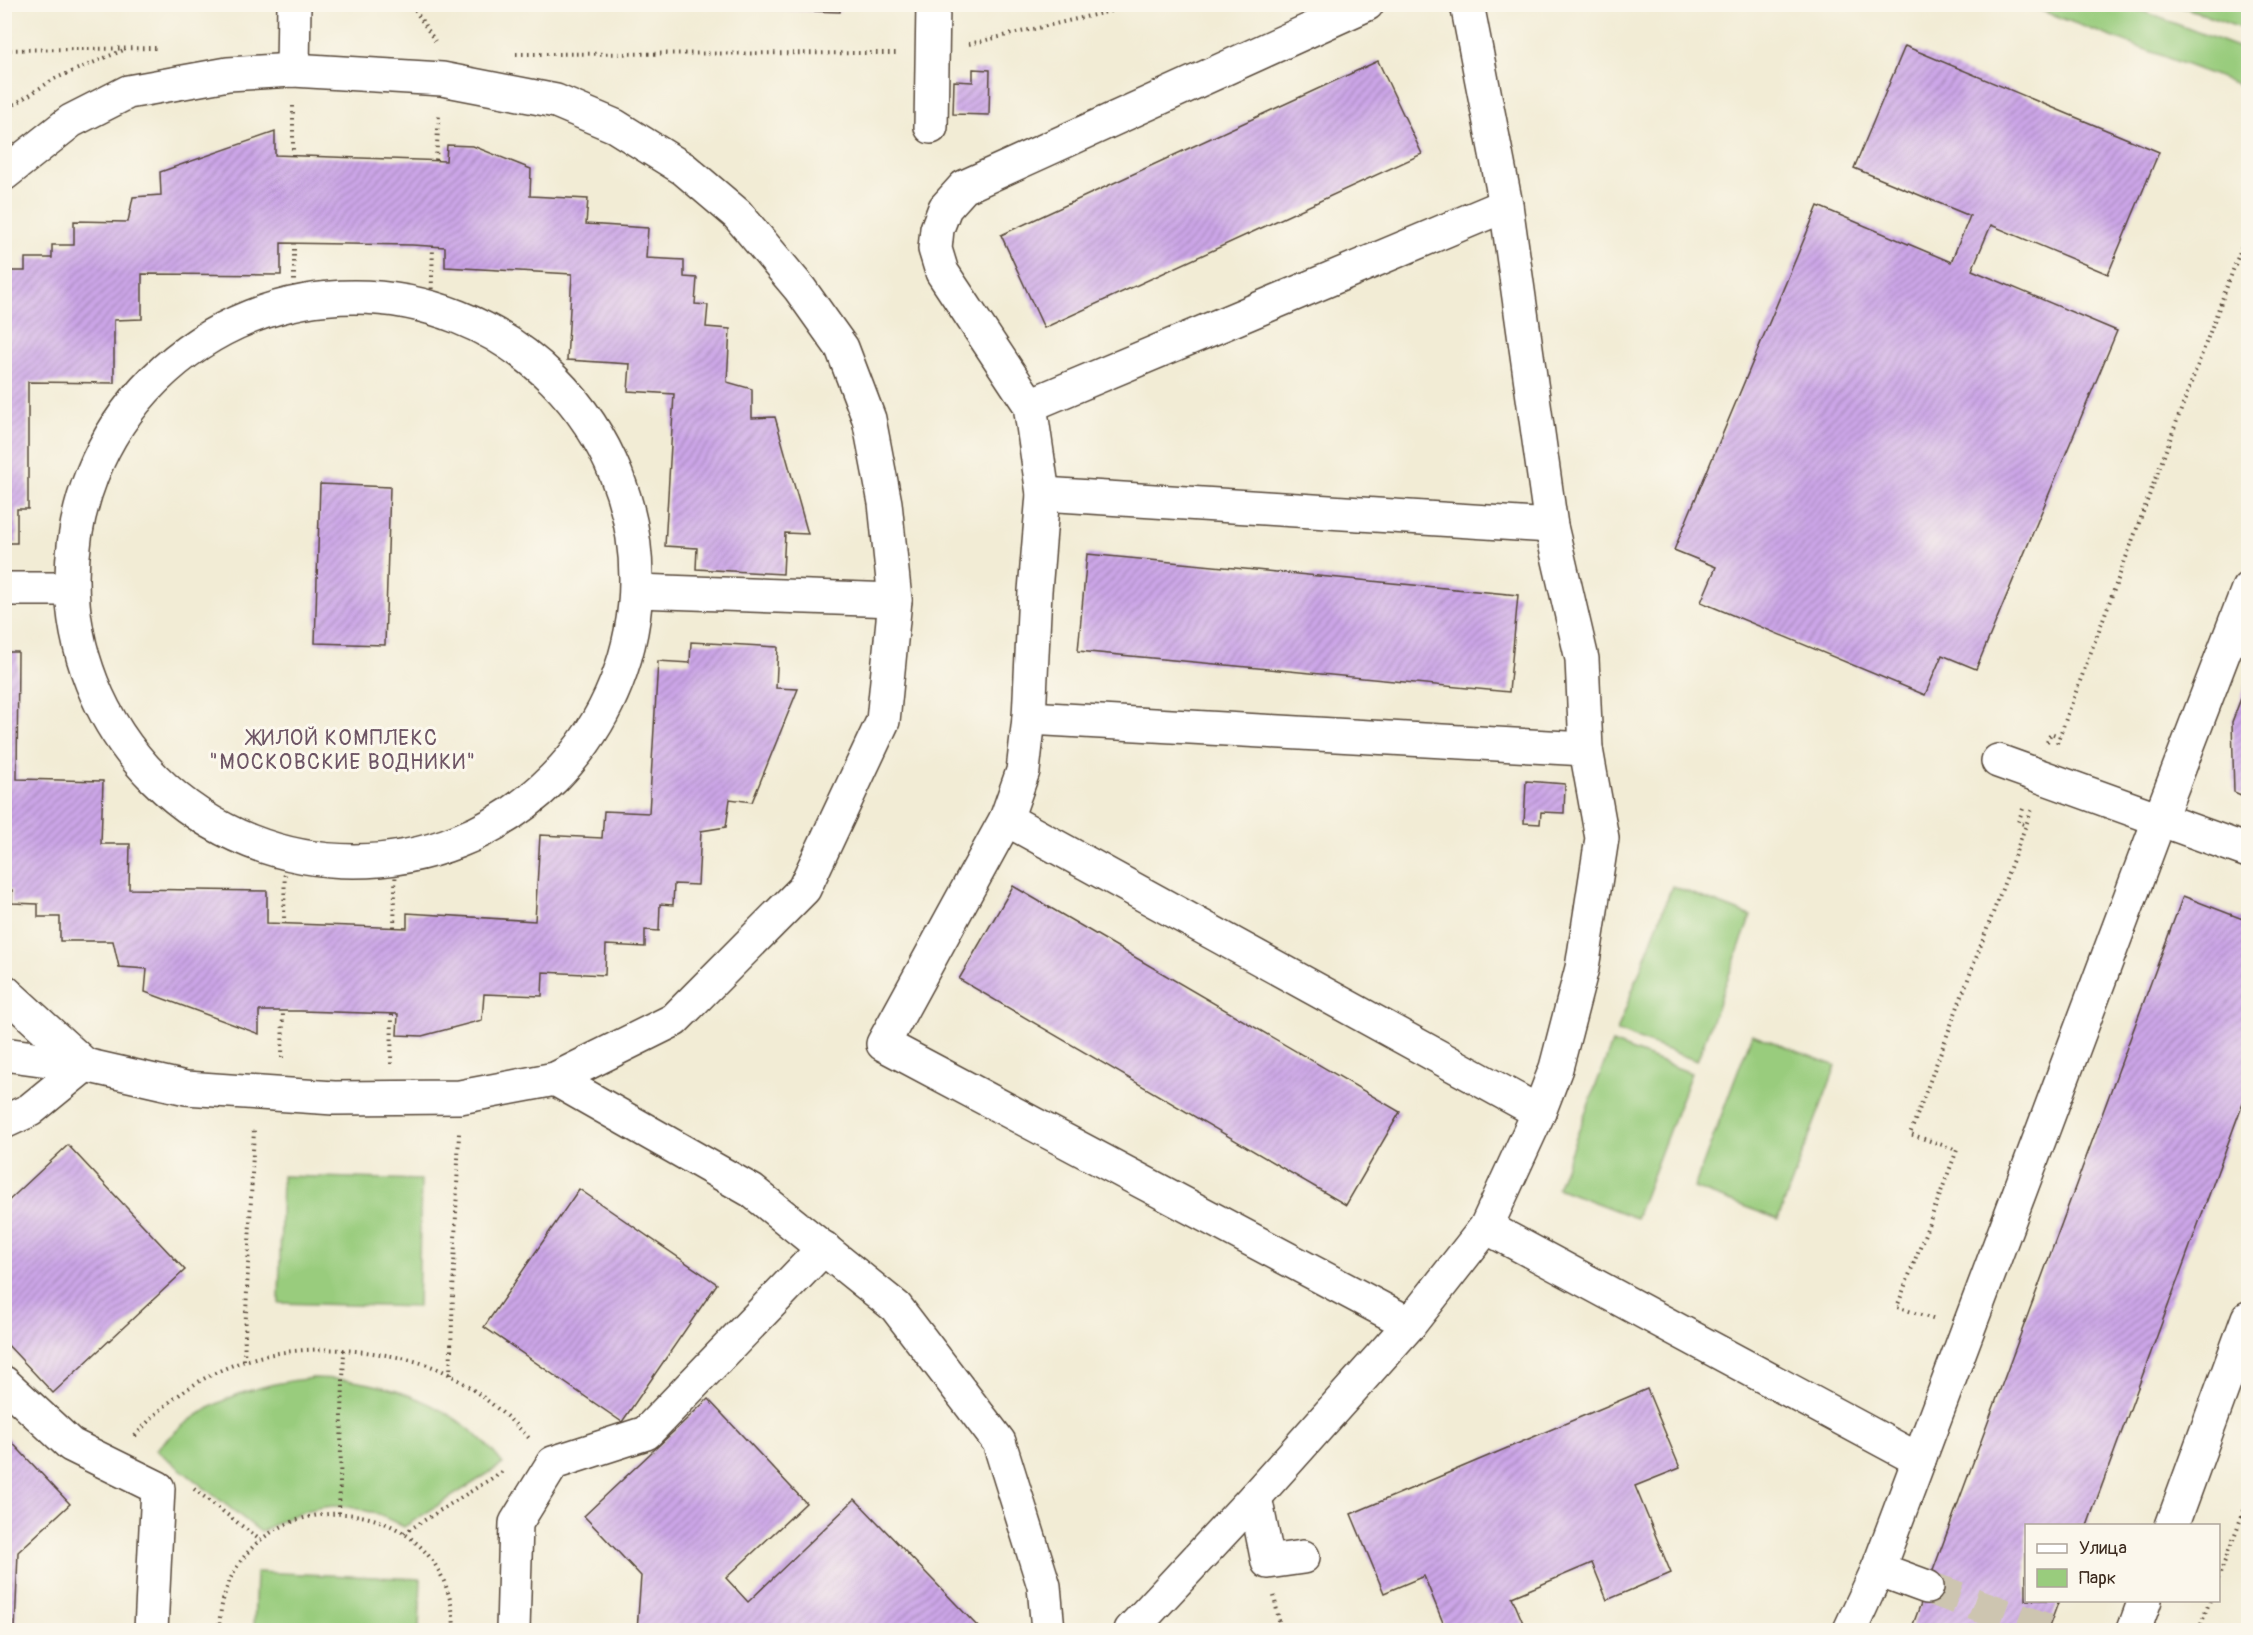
<svg xmlns="http://www.w3.org/2000/svg" width="2253" height="1635" font-family="Pangolin,sans-serif">
  <defs>
    <pattern id="building-hatch" width="6" height="6" patternUnits="userSpaceOnUse" patternTransform="scale(1.5)"><rect width="6" height="6" fill="#cca6e8"/><path d="M-1 1l2-2M0 6l6-6M5 7l2-2" fill="none" stroke="#a787bb"/></pattern>
  </defs>
  <rect width="100%" height="100%" fill="#fbf7ec"/>
  <filter id="ink" filterUnits="userSpaceOnUse"><feTurbulence type="fractalNoise" baseFrequency=".0167" numOctaves="2"/><feDisplacementMap in="SourceGraphic" scale="12" xChannelSelector="R" yChannelSelector="G"/><feConvolveMatrix kernelMatrix="1 2 1 2 8 2 1 2 1" color-interpolation-filters="sRGB"/></filter>
  <filter id="wash" filterUnits="userSpaceOnUse"><feTurbulence type="fractalNoise" baseFrequency=".008" numOctaves="4" result="noise"/><feDisplacementMap in="SourceGraphic" scale="24" xChannelSelector="R" yChannelSelector="G"/><feGaussianBlur stdDeviation="1.35" result="paint"/><feColorMatrix in="noise" values="0 0 0 0 0 0 0 0 0 0 0 0 0 0 0 0 0 1.4 0 .05"/><feComposite in="paint" operator="in"/></filter>
  <g filter="url(#wash)">
    <rect width="100%" height="100%" fill="#f2ecd5"/>
    <g fill="#99cc7d" stroke="#6a7b4e" stroke-width="1.5">
      <path d="M2026 5H2126L2248 51V88Z"/>
      <path d="M2178 5H2248V31Z"/>
      <path d="M1672 886 1751 916 1697 1061 1617 1031Z"/>
      <path d="M1752 1034 1836 1066 1778 1219 1694 1188Z"/>
      <path d="M1612 1043 1691 1073 1636 1218 1557 1188Z"/>
      <path d="M282 1176 421 1180 418 1307 279 1303Z"/>
      <path d="M313 1378C385 1379 458 1404 503 1464L404 1527C350 1497 313 1500 261 1532L156 1450C201 1403 248 1385 313 1378Z"/>
      <path d="M256 1572 421 1579 419 1630H254Z"/>
    </g>
    <g id="blocks">
      <g fill="url(#building-hatch)">
        <path d="M747 4H840V12L747 9Z"/>
        <path d="M1905 46 2159 152 2108 274 1991 225 1972 270 2117 331 1976 669 1942 655 1925 695 1701 602 1716 567 1674 550 1818 206 1951 262 1970 216 1854 168Z"/>
        <path d="M1378 61 1422 154 1044 328 1001 235Z"/>
        <path d="M973 69 990 70 989 115 953 114 954 81 973 82Z"/>
        <path d="M275 132V155L446 161 447 145 473 146 531 169 530 196 588 199 586 224 648 228 646 258 684 260V277L697 278 695 304 708 305 706 327 730 329 727 382 752 389V418L775 417 808 534 785 533 783 574 696 569 697 548 665 546 674 394 628 391 630 364 567 360 572 274 445 267V247L412 245 281 243V275L142 274V319L114 320V383L28 382V509H17V543H4V309H8V271H25V258H52V245H74V221L128 222 133 197 161 195 160 172Z"/>
        <path d="M320 484 390 487 385 645 315 643Z"/>
        <path d="M1087 554 1518 595 1509 692 1078 651Z"/>
        <path d="M4 618 8 619V652H18L17 779 103 781 101 844H130L129 889 267 891V923L407 928V913L535 921 540 835 602 838 604 811 649 813 658 661 690 663 691 642 778 647 776 688 798 689 752 802 730 799 726 827 701 831 698 885 674 884 673 905 660 904 659 931 645 930V947L606 945 605 975 543 972 542 996 484 994 482 1020 422 1036 397 1035 398 1014 301 1011H259V1034L145 992 147 969 119 967 113 941H60V917H38V904L12 903V890H4Z"/>
        <path d="M2248 680V798L2234 792 2232 722Z"/>
        <path d="M1526 781 1565 784 1564 813 1541 812 1540 824 1524 823Z"/>
        <path d="M1013 886 1400 1112 1346 1205 959 979Z"/>
        <path d="M2183 896 2248 921V1089L2087 1526H2026V1600H2059L2048 1630H1911Z"/>
        <path d="M68 1145 185 1270 53 1393 4 1341V1205Z"/>
        <path d="M579 1189 717 1284 622 1422 484 1327Z"/>
        <path d="M1647 1389 1680 1468 1635 1486 1671 1573 1607 1600 1592 1563 1512 1597 1526 1630H1446L1424 1576 1384 1593 1351 1514Z"/>
        <path d="M708 1399 806 1503 726 1578 748 1602 855 1499 980 1629 637 1630 641 1576 584 1516Z"/>
        <path d="M4 1434 70 1504 18 1552 15 1630H4Z"/>
      </g>
    </g>
  </g>
  <g filter="url(#ink)">
    <use href="#blocks" fill-opacity="0" stroke="#564739" stroke-width="1.5"/>
    <g fill="none" stroke-linecap="round" stroke-linejoin="round">
      <path stroke="#cdc5b0" stroke-width="33" stroke-dasharray="33 16" stroke-linecap="butt" d="M1927 1587 2047 1630"/>
      <g stroke="#564739" stroke-width="36">
        <g id="minor">
          <path d="M1367 4 964 187 945 208 937 229 935 249 942 272 1030 405 1043 494 1035 591 1029 718 1023 771 1006 819 883 1044 1410 1324"/>
          <path d="M293 70 294 4"/>
          <path d="M931 127 933 4"/>
          <path d="M4 174 71 121 128 92 228 74 293 70 442 79 556 101 615 126 684 169 737 214 800 289 842 348 869 419 885 503 895 600 883 721 804 889 674 1020 555 1079 460 1097 334 1098 186 1088 85 1065 4 1054"/>
          <circle cx="354" cy="579" r="282"/>
          <path d="M1030 405 1506 205"/>
          <path d="M1043 494 1551 526"/>
          <path d="M4 589H69"/>
          <path d="M637 591 895 600"/>
          <path d="M1029 718 1586 749"/>
          <path d="M1998 761 2248 851"/>
          <path d="M1006 819 1539 1112"/>
          <path d="M4 991 85 1065"/>
          <path d="M555 1079 752 1191 896 1307 999 1442 1044 1586 1048 1630"/>
          <path d="M4 1122 30 1110 85 1065"/>
          <path d="M1486 1227 1919 1460"/>
          <path d="M4 1383 71 1445 158 1488 151 1630"/>
          <path d="M1255 1497 1268 1562 1303 1557"/>
          <path d="M2172 1526 2248 1318"/>
          <path d="M1927 1587 1878 1569 2160 818 2248 589"/>
          <path d="M513 1630 516 1523 553 1463 646 1433 824 1248"/>
          <path d="M1131 1630 1255 1497 1410 1324 1486 1227 1539 1112 1556 1068 1582 968 1602 838 1586 749 1582 659 1551 526 1506 205 1467 4"/>
          <path d="M1850 1630 1878 1569"/>
          <path d="M2134 1630 2145 1600"/>
        </g>
      </g>
      <g stroke="#564739" stroke-width="4" stroke-dasharray="1.5 4.5" stroke-linecap="butt">
        <path d="M415 10 435 41"/>
        <path d="M969 44 1141 4"/>
        <path d="M4 50 157 48"/>
        <path d="M516 54 896 53"/>
        <path d="M293 106V156"/>
        <path d="M4 111 54 79 126 49"/>
        <path d="M436 160 439 115"/>
        <path d="M294 243V305"/>
        <path d="M431 307 433 247"/>
        <path d="M2047 742 2051 733 2059 736"/>
        <path d="M2057 743 2248 230"/>
        <path d="M2023 809 2018 822 2026 825"/>
        <path d="M284 924 285 854"/>
        <path d="M394 927 396 857"/>
        <path d="M282 1058 283 1011"/>
        <path d="M391 1064 392 1014"/>
        <path d="M1933 1319 1897 1307 1957 1150 1910 1134 2032 809"/>
        <path d="M244 1360 254 1129"/>
        <path d="M450 1375 459 1133"/>
        <path d="M135 1436C199 1362 278 1340 373 1353 400 1357 428 1362 452 1376 480 1393 507 1415 530 1439"/>
        <path d="M194 1489 260 1540"/>
        <path d="M339 1513 344 1349"/>
        <path d="M404 1533 505 1470"/>
        <path d="M2218 1579 2248 1500"/>
        <path d="M1274 1596 1281 1630"/>
        <path d="M219 1630C224 1475 450 1475 454 1630"/>
        <path d="M2199 1630 2210 1600"/>
      </g>
      <use href="#minor" stroke="#fff" stroke-width="33"/>
    </g>
  </g>
  <g text-anchor="middle" dominant-baseline="central" stroke-width="6" stroke-linejoin="round" paint-order="stroke">
    <g font-size="21" letter-spacing="1.5" fill="#6e5565" stroke="#fbf7ec">
      <text x="343" y="738">ЖИЛОЙ КОМПЛЕКС<tspan x="343" dy="24">"МОСКОВСКИЕ ВОДНИКИ"</tspan></text>
    </g>
  </g>
  <rect width="2253" height="1635" fill="none" stroke="#fbf7ec" stroke-width="24"/>
  <rect x="2025" y="1524" width="195" height="78" fill="#fbf7ec" stroke="#aea59a" stroke-width="1.5"/>
  <rect x="2037" y="1544" width="30" height="9" fill="#ffffff" stroke="#aea59a" stroke-width="1.5"/>
  <text x="2079" y="1554" font-size="18" fill="#3b2a1e">Улица</text>
  <rect x="2037" y="1569" width="30" height="18" fill="#99cc7d" stroke="#aea59a" stroke-width="1.5"/>
  <text x="2079" y="1584" font-size="18" fill="#3b2a1e">Парк</text>
</svg>
